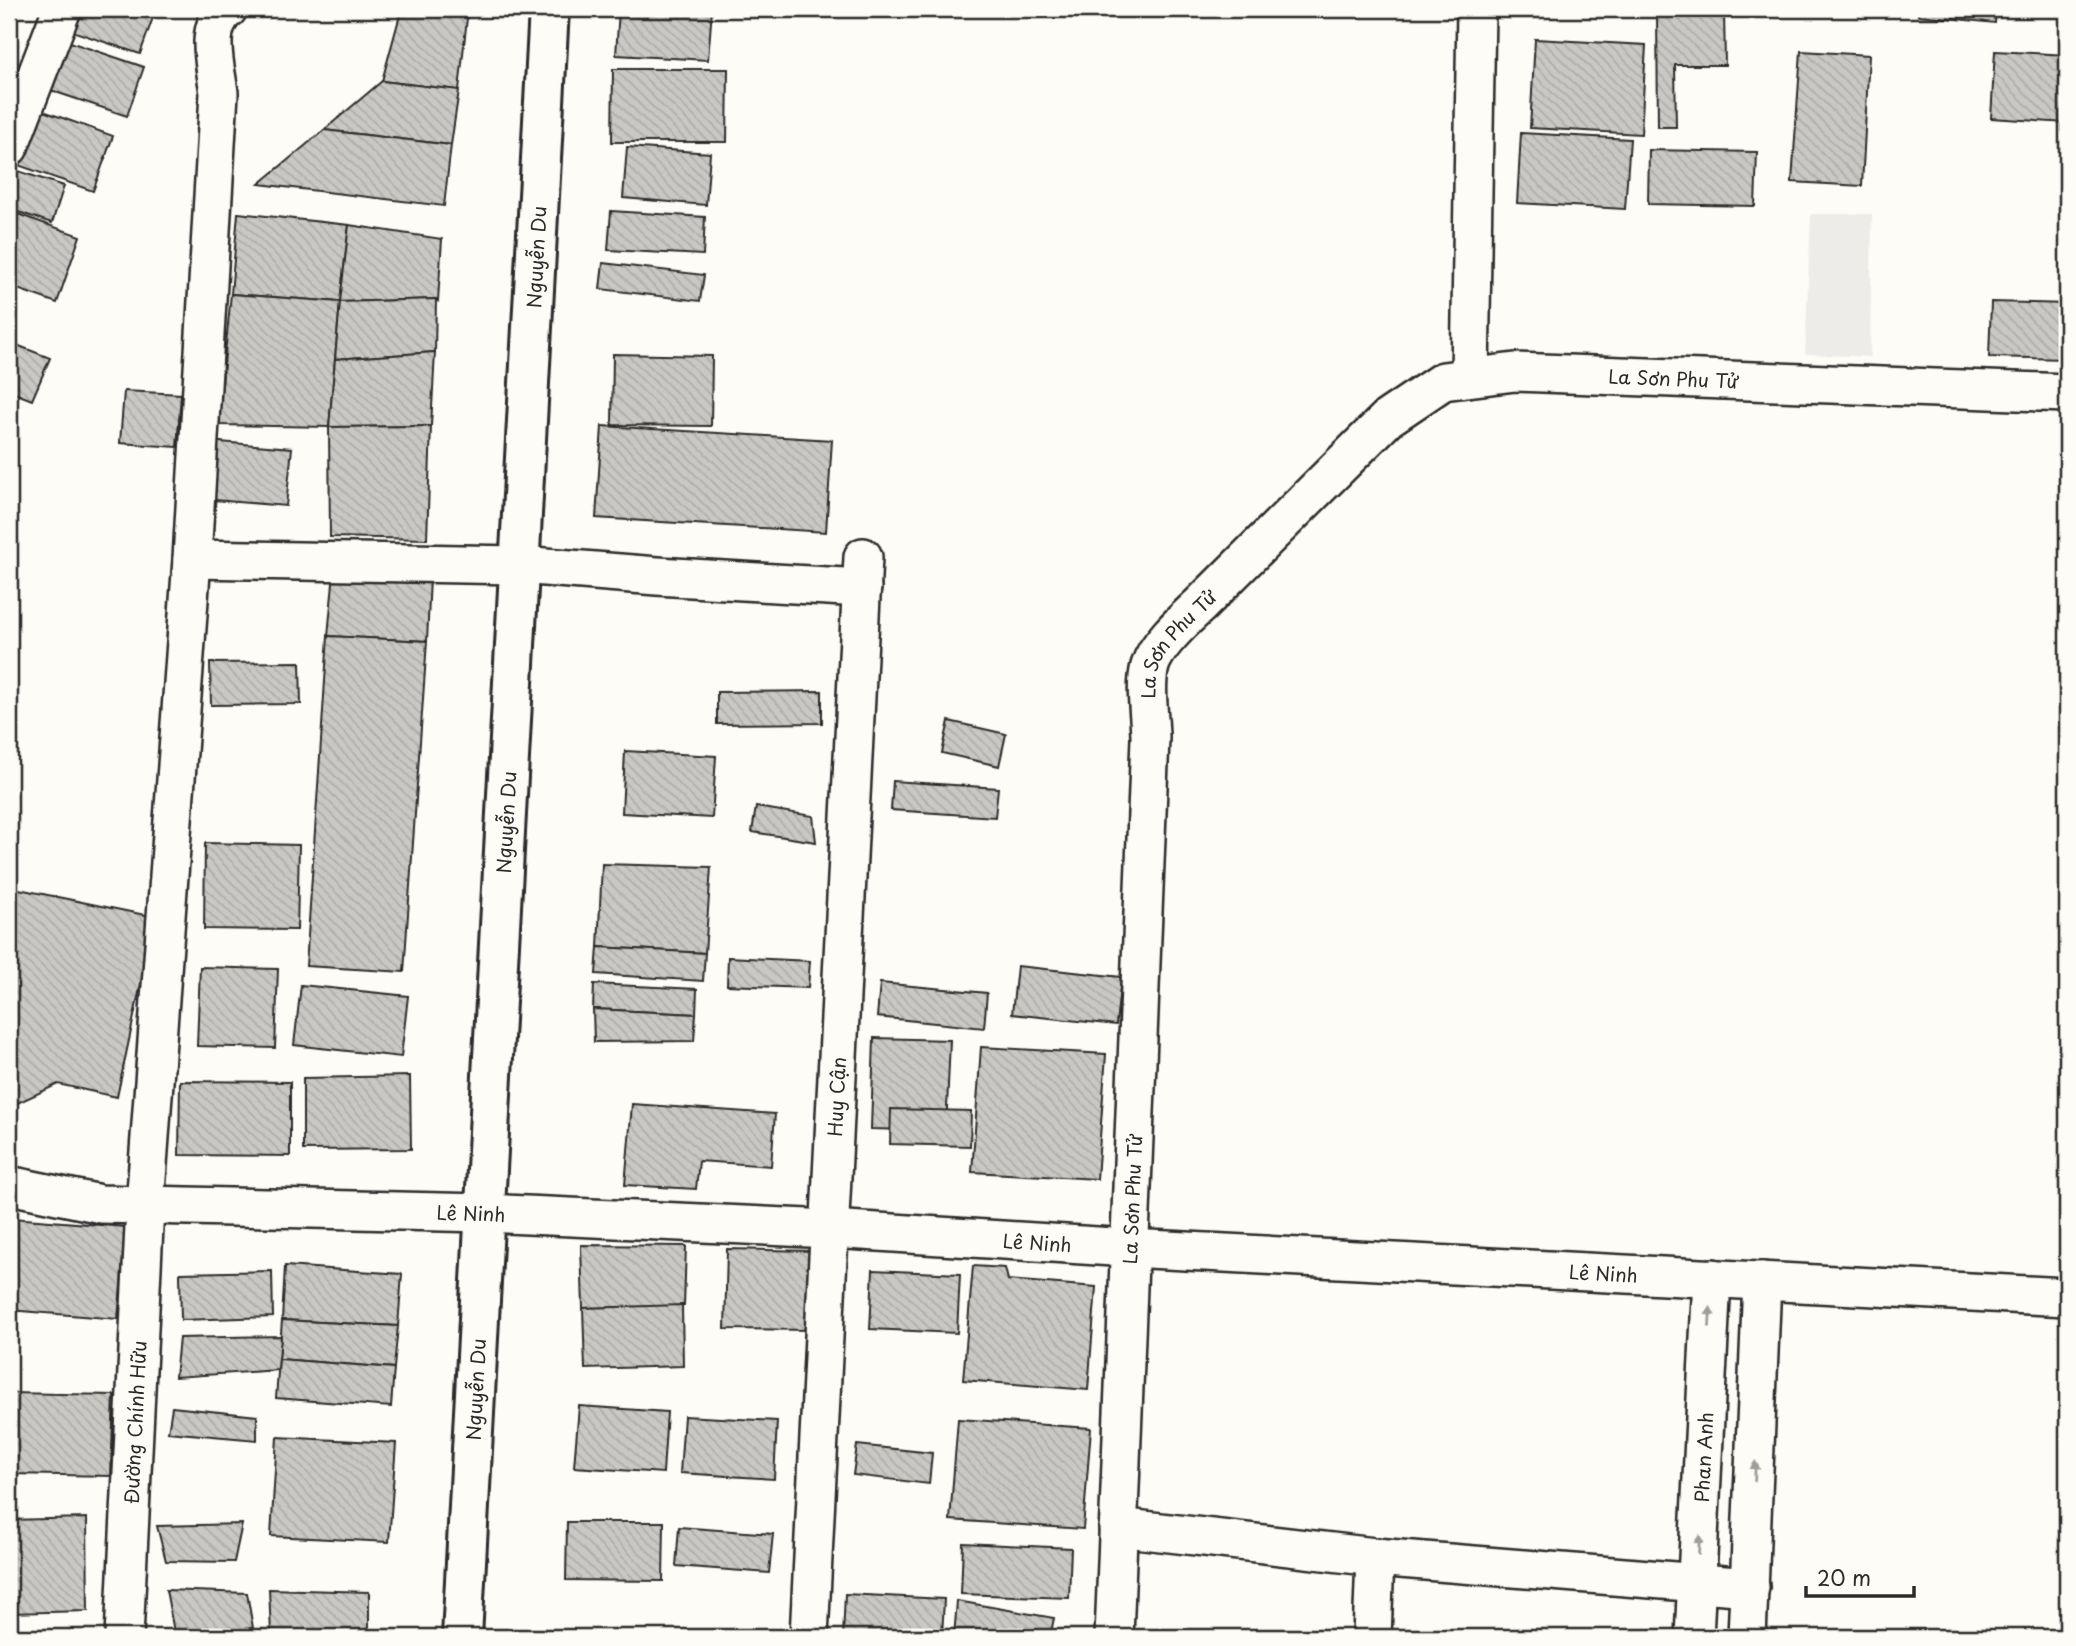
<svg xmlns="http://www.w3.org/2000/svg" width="2076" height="1646" font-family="'Playpen Sans',sans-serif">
  <defs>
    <pattern id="building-back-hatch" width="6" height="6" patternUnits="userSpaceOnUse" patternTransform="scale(1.75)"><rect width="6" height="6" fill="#c9c8c4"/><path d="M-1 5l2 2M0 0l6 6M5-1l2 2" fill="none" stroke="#adaca9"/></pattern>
  </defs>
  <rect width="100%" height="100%" fill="#fdfcf7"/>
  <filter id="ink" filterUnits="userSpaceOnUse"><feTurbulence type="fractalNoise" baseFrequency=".0143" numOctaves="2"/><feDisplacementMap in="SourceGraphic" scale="14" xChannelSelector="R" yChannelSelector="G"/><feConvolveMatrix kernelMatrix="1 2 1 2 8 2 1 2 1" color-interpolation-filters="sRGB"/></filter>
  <g filter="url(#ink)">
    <path fill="#edece8" d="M1811 214H1872L1870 357 1805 354Z"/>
    <g fill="url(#building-back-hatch)" stroke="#2b2b2b" stroke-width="2">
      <path d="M73 9H156L140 54 66 29Z"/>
      <path d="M468 9 459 90 382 81 400 15Z"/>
      <path d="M619 9H712L708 60 616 55Z"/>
      <path d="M1919 9H1996L1995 23 1918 15Z"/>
      <path d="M1724 11 1725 65H1675L1676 127H1658L1657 12Z"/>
      <path d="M61 39 144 67 127 116 44 88Z"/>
      <path d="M1535 39 1646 45 1641 134 1530 128Z"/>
      <path d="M1801 51 1869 55 1862 186 1792 182Z"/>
      <path d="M1995 51 2067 55V123L1991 118Z"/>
      <path d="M613 69H728L727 142H612Z"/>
      <path d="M382 81 459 90 451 145 324 130Z"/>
      <path d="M32 107 113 136 93 191 12 163Z"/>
      <path d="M324 130 451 145 444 206 259 184Z"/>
      <path d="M1521 133 1630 139 1625 209 1517 203Z"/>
      <path d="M627 147 710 153 706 205 623 198Z"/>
      <path d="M1649 150 1757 152 1755 206 1648 204Z"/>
      <path d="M9 168 64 186 52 223 9 209Z"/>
      <path d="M9 211 80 236 57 303 9 286Z"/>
      <path d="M611 211 705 217 703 255 608 250Z"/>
      <path d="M238 213 349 225 340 302 231 294Z"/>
      <path d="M349 225 442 239 438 301 436 299 340 302Z"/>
      <path d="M603 263 704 275 700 301 600 289Z"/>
      <path d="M231 294 340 302 329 427 218 425Z"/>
      <path d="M436 299 435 352 335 359 340 302Z"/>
      <path d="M1991 302 2067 304V359L1989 357Z"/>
      <path d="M9 342 50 358 32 400 9 391Z"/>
      <path d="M435 352 431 426 329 427 335 359Z"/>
      <path d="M613 354 712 356 711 426 612 425Z"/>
      <path d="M124 391 181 394 177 447 120 443Z"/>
      <path d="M431 426 427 539 330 537 329 427Z"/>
      <path d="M602 426 832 440 826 532 596 518Z"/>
      <path d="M208 441 292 448 286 506 203 499Z"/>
      <path d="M334 572 430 578 427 641 328 636Z"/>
      <path d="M328 636 427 641 404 972 306 966Z"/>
      <path d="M300 662 301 704 211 705 210 663Z"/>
      <path d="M822 691V723L717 724V692Z"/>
      <path d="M949 721 1006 734 999 766 942 753Z"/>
      <path d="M625 751 716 756 712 818 622 813Z"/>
      <path d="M893 781 998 788 995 817 891 810Z"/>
      <path d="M756 807 813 816 816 842 752 832Z"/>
      <path d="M205 843 299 845 297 930 204 929Z"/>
      <path d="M602 864 711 867 705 953 598 947Z"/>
      <path d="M9 887 155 917 117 1097 58 1084 9 1107Z"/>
      <path d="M598 947 705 953 703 981 596 974Z"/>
      <path d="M728 957 810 961 808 988 727 985Z"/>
      <path d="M1017 966 1121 977 1116 1025 1012 1014Z"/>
      <path d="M200 967 278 969 275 1048 197 1046Z"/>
      <path d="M880 983 987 993 984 1028 877 1017Z"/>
      <path d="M594 984 697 989 696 1014 593 1009Z"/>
      <path d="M301 985 408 996 401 1057 294 1045Z"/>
      <path d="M593 1009 696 1014 694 1041 594 1042Z"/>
      <path d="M874 1038 950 1040 946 1131 871 1129Z"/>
      <path d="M981 1047 1106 1054 1097 1179 972 1172Z"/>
      <path d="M410 1076 411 1149 303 1150V1078Z"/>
      <path d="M180 1081 290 1082V1156L179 1155Z"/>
      <path d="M632 1104 775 1114 771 1166 699 1161 696 1189 625 1185Z"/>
      <path d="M891 1109 971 1111 970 1146 890 1144Z"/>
      <path d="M12 1218 126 1227 118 1319 9 1310V1256Z"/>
      <path d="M581 1245 686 1246 684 1306 583 1308Z"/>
      <path d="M727 1249 813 1251 811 1330 725 1329Z"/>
      <path d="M285 1266 402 1274 398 1326 282 1320Z"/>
      <path d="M973 1266 1005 1268 1008 1280 1096 1287 1088 1390 963 1380Z"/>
      <path d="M873 1270 960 1274 957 1333 870 1329Z"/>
      <path d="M272 1271 273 1317 181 1320 180 1273Z"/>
      <path d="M682 1305 683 1366 585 1369 583 1308Z"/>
      <path d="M282 1320 398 1326 394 1368 279 1359Z"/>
      <path d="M281 1336 278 1370 175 1377 179 1338Z"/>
      <path d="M279 1359 394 1368 391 1407 276 1398Z"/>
      <path d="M9 1393 114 1395 111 1476 9 1474Z"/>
      <path d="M579 1406 667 1412 663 1473 574 1467Z"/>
      <path d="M172 1407 257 1416V1440L168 1432Z"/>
      <path d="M684 1416 777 1421 774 1479 680 1473Z"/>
      <path d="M958 1419 1091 1428 1083 1529 950 1520Z"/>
      <path d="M277 1437 396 1443 389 1542 271 1536Z"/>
      <path d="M857 1445 932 1453 929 1484 853 1475Z"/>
      <path d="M87 1518 88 1611 9 1613V1520Z"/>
      <path d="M567 1522H664L663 1581 566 1580Z"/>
      <path d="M242 1524 234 1562 166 1561 157 1526Z"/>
      <path d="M679 1527 773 1534 769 1573 676 1566Z"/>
      <path d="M963 1543 1071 1548 1069 1598 961 1594Z"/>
      <path d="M269 1589 369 1592V1635L271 1633Z"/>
      <path d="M166 1590 247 1593 253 1628 175 1637Z"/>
      <path d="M845 1594 944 1599 942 1637H843Z"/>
      <path d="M957 1601 1054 1618 1050 1637H954Z"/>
    </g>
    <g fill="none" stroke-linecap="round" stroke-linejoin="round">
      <g stroke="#2b2b2b" stroke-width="42">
        <g id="street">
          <path d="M9 147 62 9"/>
          <path d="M1470 377 1476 9"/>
          <path d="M192 559 520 565 657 576 862 588"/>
          <path id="s1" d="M9 1185 101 1204 486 1213 831 1229 1129 1248 2067 1297"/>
          <path d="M1118 1527 1375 1557 1750 1587"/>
          <path id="s2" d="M124 1637 145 1206 192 559 219 93C216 67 203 27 228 9"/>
          <path id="s3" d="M809 1637 863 557"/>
          <path id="s4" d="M1114 1637 1150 738C1150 716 1144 688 1150 666 1156 645 1184 620 1199 606L1388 418 1443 381 1515 372 2067 393"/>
          <path d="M1372 1637 1375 1557"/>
          <path id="s5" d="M1694 1637 1712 1278"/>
          <path d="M1747 1637 1762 1281"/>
        </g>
      </g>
      <g stroke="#2b2b2b" stroke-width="44">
        <g id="secondary">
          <path id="s6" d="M462 1637 549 9"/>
        </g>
      </g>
      <use href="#street" stroke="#fdfcf7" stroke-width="37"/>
      <use href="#secondary" stroke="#fdfcf7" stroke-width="38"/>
    </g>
    <defs><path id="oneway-solid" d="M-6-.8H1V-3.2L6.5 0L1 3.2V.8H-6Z" transform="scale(1.75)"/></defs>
    <g fill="#9e9e9b">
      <use href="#oneway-solid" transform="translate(1710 1317) rotate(-87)"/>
      <use href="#oneway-solid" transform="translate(1755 1471) rotate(-88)"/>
      <use href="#oneway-solid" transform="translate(1699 1545) rotate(-87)"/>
    </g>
  </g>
  <g text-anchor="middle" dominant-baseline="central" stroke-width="7" stroke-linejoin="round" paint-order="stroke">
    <g font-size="19" fill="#2b2b2b" stroke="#fdfcf7">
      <text stroke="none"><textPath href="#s6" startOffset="1382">Nguyễn Du</textPath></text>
      <text stroke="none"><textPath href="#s4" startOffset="1614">La Sơn Phu Tử</textPath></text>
      <text stroke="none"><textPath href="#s4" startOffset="1004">La Sơn Phu Tử</textPath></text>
      <text stroke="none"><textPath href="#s6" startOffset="816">Nguyễn Du</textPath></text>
      <text stroke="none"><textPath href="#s3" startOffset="541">Huy Cận</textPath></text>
      <text stroke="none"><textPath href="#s4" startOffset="438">La Sơn Phu Tử</textPath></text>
      <text stroke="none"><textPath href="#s1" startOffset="464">Lê Ninh</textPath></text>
      <text stroke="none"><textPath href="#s1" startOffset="1031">Lê Ninh</textPath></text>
      <text stroke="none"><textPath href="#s1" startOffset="1598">Lê Ninh</textPath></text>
      <text stroke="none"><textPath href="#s6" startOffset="248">Nguyễn Du</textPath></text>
      <text stroke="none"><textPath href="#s2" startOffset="215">Đường Chính Hữu</textPath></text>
      <text stroke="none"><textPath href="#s5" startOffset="180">Phan Anh</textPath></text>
    </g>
  </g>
  <rect width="2076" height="1646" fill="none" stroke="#fdfcf7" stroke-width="35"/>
  <rect x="18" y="18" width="2041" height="1611" fill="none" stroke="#2b2b2b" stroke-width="2.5" filter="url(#ink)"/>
  <path d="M1806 1586v10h108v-10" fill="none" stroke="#2b2b2b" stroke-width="3.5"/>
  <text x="1817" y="1586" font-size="21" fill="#2b2b2b" stroke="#fdfcf7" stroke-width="5" paint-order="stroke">20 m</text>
</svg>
